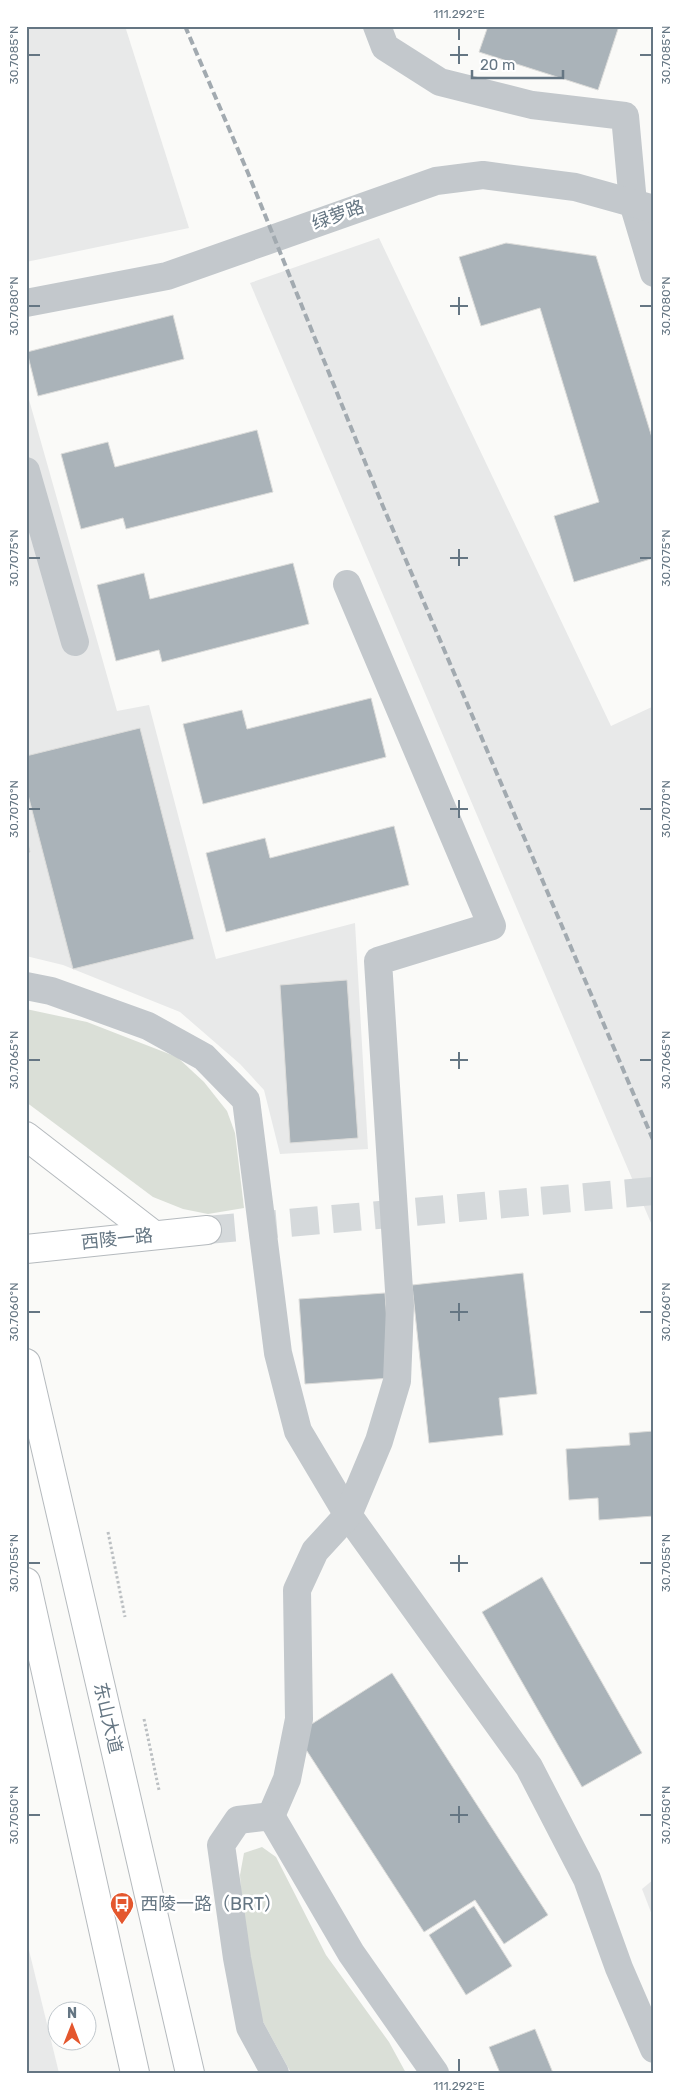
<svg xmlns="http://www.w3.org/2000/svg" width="680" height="2099" font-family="Rubik,'Noto Sans SC',sans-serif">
  <rect width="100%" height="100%" fill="#fafaf8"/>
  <g fill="#e8e9e9">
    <path d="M26 26H125L189 228 26 262Z"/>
    <path d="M379 238 611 726 654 706V1230L250 283Z"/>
    <path d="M26 389 117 711 149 705 216 959 355 923 368 1149 280 1154 264 1090 240 1064 180 1012 63 965 26 956Z"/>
    <path d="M654 1879V1920L642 1889Z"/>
    <path d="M26 1938 59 2073H26Z"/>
  </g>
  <g fill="#dadfd7">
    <path d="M26 1009 87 1022 177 1057 204 1082 227 1111 235 1133 244 1208 208 1214 183 1209 153 1197 26 1102Z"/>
    <path d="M262 1847 276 1857 326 1955 389 2042 406 2073H291L261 2018 244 1934 240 1875 244 1853Z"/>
  </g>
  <g fill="#aab3b9" stroke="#dcdcda">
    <path d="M488 26H619L598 90 479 52Z"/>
    <path d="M506 243 596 256 654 444V558L574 582 554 516 599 502 540 308 481 326 459 257Z"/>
    <path d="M173 315 184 359 38 396 27 352Z"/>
    <path d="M257 430 273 492 126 529 123 518 81 529 61 454 108 442 115 467Z"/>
    <path d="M293 563 309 624 162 662 159 650 116 661 97 585 144 573 150 599Z"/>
    <path d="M371 698 386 757 203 804 183 724 242 710 247 729Z"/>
    <path d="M140 728 194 939 73 969 26 787V756Z"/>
    <path d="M394 826 409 885 226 932 206 853 265 838 270 858Z"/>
    <path d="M26 835 30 852 26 853Z"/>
    <path d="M347 980 358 1138 290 1143 280 985Z"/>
    <path d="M523 1273 537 1394 499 1398 503 1435 429 1443 412 1285Z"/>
    <path d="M385 1293 391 1378 305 1384 299 1299Z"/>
    <path d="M654 1431V1516L599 1520 598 1498 569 1500 566 1449 630 1445 629 1433Z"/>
    <path d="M542 1577 642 1753 582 1787 482 1612Z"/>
    <path d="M392 1673 548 1915 504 1944 475 1900 424 1932 296 1734Z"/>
    <path d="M474 1906 512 1966 466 1995 429 1935Z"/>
    <path d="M535 2029 553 2073H500L489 2047Z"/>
  </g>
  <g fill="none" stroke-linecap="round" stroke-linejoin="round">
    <path stroke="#d5d9db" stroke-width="28" stroke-dasharray="28 14" stroke-linecap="butt" d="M207 1230 654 1191"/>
    <g stroke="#b5babe" stroke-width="30">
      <g id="major">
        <path d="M26 1136 154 1235"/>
        <path d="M26 1249 207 1230"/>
        <path d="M26 1363 190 2073"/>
        <path d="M26 1582 135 2073"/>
      </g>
    </g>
    <g stroke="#bbbfc2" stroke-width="3" stroke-dasharray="2.5 2.5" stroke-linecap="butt">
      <path d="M108 1532 125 1617"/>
      <path d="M144 1719 159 1790"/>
    </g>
    <g stroke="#c3c8cc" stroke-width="28">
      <path d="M377 26 385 47 440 82 532 105 625 116 633 203 654 273"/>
      <path d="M26 303 167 276 436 181 483 175 575 187 654 209"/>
      <path d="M26 471 75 642"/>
      <path d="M26 986 51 991 148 1026 204 1057 246 1100 278 1353 298 1431 348 1515 529 1767 587 1879 619 1968 654 2049"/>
      <path d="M271 1816 287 1779 299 1719 297 1590 315 1551 348 1515 379 1441 397 1381 400 1306 378 961 492 926 347 584"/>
      <path d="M275 2073 250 2027 237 1958 221 1845 238 1820 271 1816 351 1953 435 2073"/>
    </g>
    <use href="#major" stroke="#fff" stroke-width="28"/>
    <path stroke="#a2aab0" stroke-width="4" stroke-dasharray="8 4" stroke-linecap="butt" d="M185 26 248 173 382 504 654 1142"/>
  </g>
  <path fill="none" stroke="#657683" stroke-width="2" d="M459 28V40M459 46V64M28 55H40M450 55H468M640 55H652M459 297V315M28 306H40M450 306H468M640 306H652M459 549V566M28 558H40M450 558H468M640 558H652M459 800V818M28 809H40M450 809H468M640 809H652M459 1052V1069M28 1060H40M450 1060H468M640 1060H652M459 1303V1321M28 1312H40M450 1312H468M640 1312H652M459 1555V1572M28 1563H40M450 1563H468M640 1563H652M459 1806V1823M28 1815H40M450 1815H468M640 1815H652M459 2059V2072"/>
  <defs>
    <g id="bus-pin" transform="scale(1.25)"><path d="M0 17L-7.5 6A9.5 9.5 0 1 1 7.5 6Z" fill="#e4572e" stroke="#fff"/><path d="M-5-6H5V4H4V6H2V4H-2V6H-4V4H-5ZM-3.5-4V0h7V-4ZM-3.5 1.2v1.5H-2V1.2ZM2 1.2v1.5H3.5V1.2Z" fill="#fff"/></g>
  </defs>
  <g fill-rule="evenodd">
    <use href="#bus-pin" x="122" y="1904"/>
  </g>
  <g text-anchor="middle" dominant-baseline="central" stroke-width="5" stroke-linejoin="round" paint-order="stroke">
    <g font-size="18" fill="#657683" stroke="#fff">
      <text transform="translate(338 215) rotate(-20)">绿萝路</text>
      <text transform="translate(117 1239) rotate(-6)">西陵一路</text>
      <text transform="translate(108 1718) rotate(77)">东山大道</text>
    </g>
    <g font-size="18" fill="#657683" stroke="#fff" text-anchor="start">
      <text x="140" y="1904">西陵一路（BRT）</text>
    </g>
  </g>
  <rect width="680" height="2099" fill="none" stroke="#ffffff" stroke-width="55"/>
  <g transform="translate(72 2026)"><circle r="24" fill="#ffffff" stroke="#c1c8cd"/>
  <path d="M0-4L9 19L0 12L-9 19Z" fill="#e4572e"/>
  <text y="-8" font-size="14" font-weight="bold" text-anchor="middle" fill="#657683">N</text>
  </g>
  <path d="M472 70v8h91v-8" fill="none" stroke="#657683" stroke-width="2.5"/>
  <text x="480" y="70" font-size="15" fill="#657683" stroke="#ffffff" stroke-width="4" paint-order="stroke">20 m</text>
  <rect x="28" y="28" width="624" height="2044" fill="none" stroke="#657683" stroke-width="2"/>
  <g font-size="12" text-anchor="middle" fill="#657683">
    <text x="459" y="18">111.292°E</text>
    <text transform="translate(14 55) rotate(-90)" y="4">30.7085°N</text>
    <text transform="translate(666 55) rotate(-90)" y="4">30.7085°N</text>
    <text transform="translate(14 306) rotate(-90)" y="4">30.7080°N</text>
    <text transform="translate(666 306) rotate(-90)" y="4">30.7080°N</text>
    <text transform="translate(14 558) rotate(-90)" y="4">30.7075°N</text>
    <text transform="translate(666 558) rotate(-90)" y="4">30.7075°N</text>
    <text transform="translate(14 809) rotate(-90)" y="4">30.7070°N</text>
    <text transform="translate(666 809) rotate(-90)" y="4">30.7070°N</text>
    <text transform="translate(14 1060) rotate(-90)" y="4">30.7065°N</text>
    <text transform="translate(666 1060) rotate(-90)" y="4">30.7065°N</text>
    <text transform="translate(14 1312) rotate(-90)" y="4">30.7060°N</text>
    <text transform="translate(666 1312) rotate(-90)" y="4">30.7060°N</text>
    <text transform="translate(14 1563) rotate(-90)" y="4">30.7055°N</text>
    <text transform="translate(666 1563) rotate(-90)" y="4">30.7055°N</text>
    <text transform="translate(14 1815) rotate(-90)" y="4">30.7050°N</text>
    <text transform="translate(666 1815) rotate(-90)" y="4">30.7050°N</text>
    <text x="459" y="2090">111.292°E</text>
  </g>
</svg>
